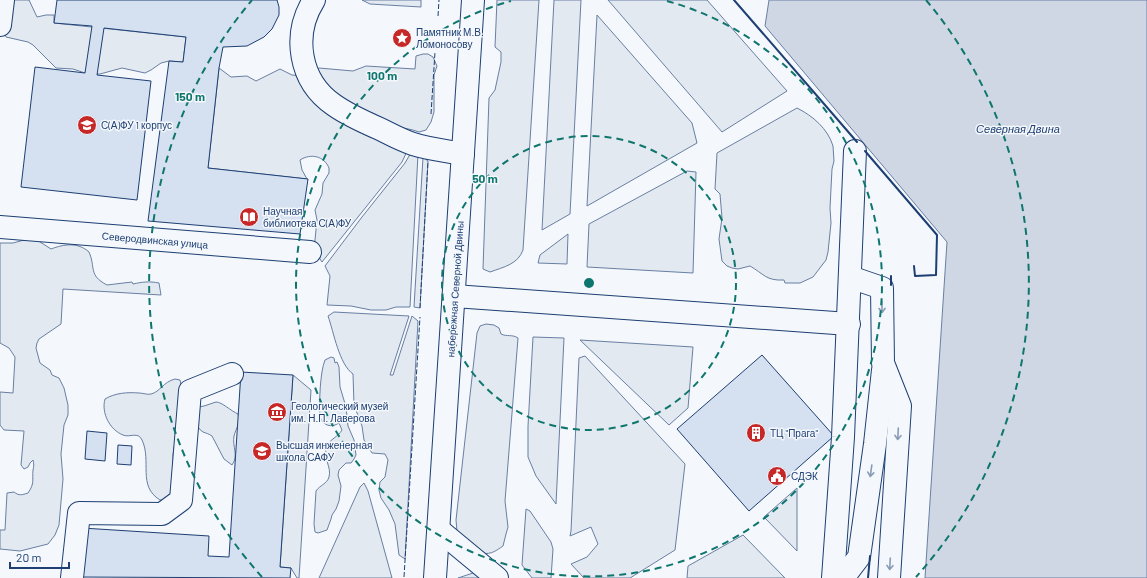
<svg xmlns="http://www.w3.org/2000/svg" width="1147" height="578" font-family="Barlow,sans-serif">
  <rect width="100%" height="100%" fill="#f4f7fb"/>
  <g fill="#e3e9f0" stroke="#687fa3">
    <path d="M5 0H29L37 17 46 15H54V23L186 37 183 62 169 61 161 63 151 70 145 73 122 68 100 74H88L73 69 56 68 33 45 28 42 6 37 4 32Z"/>
    <path d="M362 0H421V7L370 4Z"/>
    <path d="M497 0H539L523 250C518 264 504 267 490 272L483 269 489 98 495 90 501 62V52L495 47Z"/>
    <path d="M554 0H581L570 214 542 230Z"/>
    <path d="M608 0H707L787 91 722 132Z"/>
    <path d="M597 15 692 123 697 143 587 206Z"/>
    <path d="M423 54H428L433 57 437 66 434 75V112L431 122 426 130 419 132 413 130 399 127 408 149 402 162 322 262 314 250 317 220 315 210 322 194 323 183 329 173V168C324 156 311 153 300 160L302 170 307 179 208 168 219 68 231 77 247 76 256 81 280 69 292 75 303 76 319 68 353 71 366 66 415 69 416 56Z"/>
    <path d="M797 108C813 116 828 129 833 146L834 161 832 169 830 208 831 223 828 252 826 260 813 277 800 283H785L784 280C766 281 764 274 750 266L738 269 732 268 727 266 722 261 719 239 722 218 720 194 715 189 717 153Z"/>
    <path d="M412 151 418 154 410 307H396L386 310H371L351 306 327 305 330 276 325 266 362 217 405 163Z"/>
    <path d="M423 157 428 161 420 308 414 307Z"/>
    <path d="M687 171 696 172 693 273 587 267 589 224Z"/>
    <path d="M568 234 567 264 538 263 540 255Z"/>
    <path d="M24 240H37L51 249C64 244 78 242 89 252 96 268 88 275 107 285L132 282 133 284C142 282 149 281 159 283L161 295 63 289 61 324 39 339 37 343 36 348 40 363 50 370 52 375 59 378 64 388 68 405V415L64 425 61 454 63 479 59 525 55 535 48 544 20 551 0 549V530H5L7 493 14 492C19 496 22 495 28 493 35 483 32 480 33 470 34 466 34 464 33 460L30 463 28 467 24 469 21 465 24 431 4 430 0 425V392L13 393 15 357 9 348 0 343V243H13Z"/>
    <path d="M334 312 409 316 390 375H393L412 316 418 321 405 559 399 555 395 524 389 510 381 498 379 490 380 482 385 477 388 460 385 454 372 453 364 440 362 426 354 405 353 374C339 364 334 333 328 316Z"/>
    <path d="M486 324 494 325 499 328 501 334C507 337 512 334 518 338L505 501 508 527 506 534 503 546C497 550 491 555 483 553L457 531 456 520 477 333 480 326Z"/>
    <path d="M533 337 564 338 556 504 536 476 528 457V426Z"/>
    <path d="M580 340 693 347 688 408 669 425Z"/>
    <path d="M585 356 685 464 675 550 630 578H584L571 564 587 557 598 544 591 527 570 536 571 531 579 358Z"/>
    <path d="M331 357 334 358 335 363 337 362 339 367 340 387 346 407 348 426 354 440 356 455 354 459 351 463H346L339 470 338 475 341 486 339 501 336 509 332 515 331 519 327 530 318 533 315 532 314 524 316 491C320 485 327 484 329 477 332 467 322 457 327 446 330 439 338 437 342 430L339 423C332 428 323 426 320 417 319 403 320 372 325 360Z"/>
    <path d="M293 375 311 390 299 578H297L291 568 280 567Z"/>
    <path d="M175 379 180 380 182 389 178 425 173 454V465L171 493 168 497 164 500H160C137 486 152 461 142 440 138 431 130 438 123 435 110 430 101 413 105 399 115 393 127 392 139 393 143 393 148 395 151 394 160 392 163 382 175 379Z"/>
    <path d="M216 402C222 402 231 411 238 414 241 423 236 428 234 436 232 446 239 456 232 465L224 459 212 436C209 434 206 433 203 432 194 427 196 414 198 407L204 406Z"/>
    <path d="M364 483 368 491 392 578H319L360 487Z"/>
    <path d="M797 488V551L764 517Z"/>
    <path d="M526 509 530 511 551 542 553 549 551 578H532L522 565Z"/>
    <path d="M743 535 785 578H687L688 566Z"/>
    <path d="M473 573 480 578H458Z"/>
  </g>
  <path fill="#cfd7e4" stroke="#687fa3" d="M769 0H1147V578H925L947 242 765 26Z"/>
  <g fill="#d5e0f0" stroke="#1d3f73">
    <path d="M57 0H277L279 7V15L272 29 264 37 247 46 223 47 219 68 208 168 308 179 300 234 148 221 169 61 183 62 186 37 104 28 97 75 151 81 137 200 21 187 35 67 85 73 92 26 54 23Z"/>
    <path d="M762 355 834 436 749 511 677 429Z"/>
    <path d="M241 372 293 375 280 567 291 568 290 578 78 577 82 528 209 536 208 556 229 557Z"/>
    <path d="M87 431 107 433 105 461 85 459Z"/>
    <path d="M118 445 132 446 131 465 117 464Z"/>
  </g>
  <g fill="none" stroke-linecap="round" stroke-linejoin="round">
    <g stroke="#1d3f73" stroke-width="24">
      <g id="minor">
        <path d="M314 0C292 35 299 81 334 105 348 115 364 122 380 129 390 134 401 140 413 144 429 149 447 151 463 154"/>
        <path d="M0 25 3 0"/>
        <path d="M0 227 310 252"/>
        <path d="M850 277 882 288 883 363 900 406 889 578"/>
        <path d="M454 296 849 324"/>
        <path d="M439 530 497 578"/>
        <path d="M72 578 79 513 162 514 181 500 190 391 232 374"/>
        <path d="M833 578 843 437 855 151"/>
        <path d="M843 578 859 557 875 444 883 370"/>
      </g>
    </g>
    <g stroke="#1d3f73" stroke-width="24">
      <path id="major" d="M435 578 473 0"/>
    </g>
    <use href="#minor" stroke="#f4f7fb" stroke-width="22"/>
    <use href="#major" stroke="#f4f7fb" stroke-width="22"/>
    <g stroke="#1d3f73" stroke-width="1" stroke-dasharray="5 2" stroke-linecap="butt">
      <path d="M438 16 439 0"/>
      <path d="M431 114 435 52"/>
      <path d="M420 308 428 161"/>
      <path d="M404 577 420 317"/>
    </g>
    <g stroke="#1d3f73" stroke-width="2">
      <path d="M734 0 857 142"/>
      <path d="M865 151 937 235 936 275 915 276 914 266"/>
      <path d="M891 285V276"/>
      <path d="M868 578 870 556"/>
    </g>
  </g>
  <defs><path id="oneway-shaft" d="M-6 0H5M1.5-3L5.5 0L1.5 3" fill="none" stroke-width="1.6" stroke-linecap="round" stroke-linejoin="round"/></defs>
  <g stroke="#889bb7">
    <use href="#oneway-shaft" transform="translate(882 307) rotate(89)"/>
    <use href="#oneway-shaft" transform="translate(898 434) rotate(93)"/>
    <use href="#oneway-shaft" transform="translate(871 471) rotate(98)"/>
    <use href="#oneway-shaft" transform="translate(890 564) rotate(93)"/>
  </g>
  <g fill="none" stroke="#0f766e" stroke-width="2" stroke-dasharray="7 5">
    <circle cx="589" cy="283" r="147"/>
    <path d="M667 1A293 293 0 1 1 511 1"/>
    <path d="M262 577A440 440 0 0 1 252 0M926 0A440 440 0 0 1 916 577"/>
  </g>
  <defs>
    <g id="sight-disc" transform="scale(1)"><circle r="9.5" fill="#c62828" stroke="#f4f7fb"/><path d="M0-6L1.8-2.2L6-1.7L2.9 1.2L3.7 5.4L0 3.3L-3.7 5.4L-2.9 1.2L-6-1.7L-1.8-2.2Z" fill="#fff"/></g>
    <g id="university-disc" transform="scale(1)"><circle r="9.5" fill="#c62828" stroke="#f4f7fb"/><path d="M0-5L7-2L0 1L-7-2ZM-4 1L0 2.5L4 1V4Q0 6-4 4Z" fill="#fff"/></g>
    <g id="library-disc" transform="scale(1)"><circle r="9.5" fill="#c62828" stroke="#f4f7fb"/><path d="M-6-4Q-3-5.5-.7-3.5V5Q-3 3-6 4ZM6-4Q3-5.5 .7-3.5V5Q3 3 6 4Z" fill="#fff"/></g>
    <g id="museum-disc" transform="scale(1)"><circle r="9.5" fill="#c62828" stroke="#f4f7fb"/><path d="M0-6L6-3V-2H-6V-3ZM-5-1h2V3h-2ZM-1-1h2V3h-2ZM3-1h2V3H3ZM-6 4H6V6H-6Z" fill="#fff"/></g>
    <g id="building-disc" transform="scale(1)"><circle r="9.5" fill="#c62828" stroke="#f4f7fb"/><path d="M-4-6H4V6H1V3H-1V6H-4ZM-2.5-4.3h1.7v1.8h-1.7ZM.8-4.3h1.7v1.8H.8ZM-2.5-1h1.7V.8h-1.7ZM.8-1h1.7V.8H.8Z" fill="#fff"/></g>
    <g id="civic-disc" transform="scale(1)"><circle r="9.5" fill="#c62828" stroke="#f4f7fb"/><path d="M-.6-6.5H3V-4.5H.6V-3L4-1V1h2V6H-6V1h2V-1L-.6-3ZM-1.2 2.5V6h2.4V2.5Z" fill="#fff"/></g>
  </defs>
  <g fill-rule="evenodd">
    <use href="#sight-disc" x="402" y="38"/>
    <use href="#university-disc" x="87" y="125"/>
    <use href="#library-disc" x="249" y="217"/>
    <use href="#museum-disc" x="277" y="412"/>
    <use href="#building-disc" x="756" y="433"/>
    <use href="#university-disc" x="262" y="451"/>
    <use href="#civic-disc" x="777" y="476"/>
  </g>
  <g text-anchor="middle" dominant-baseline="central" stroke-width="3" stroke-linejoin="round" paint-order="stroke">
    <g font-size="10" fill="#1d3f73" stroke="#f4f7fb" text-anchor="start">
      <text x="416" y="32">Памятник М.В.<tspan x="416" dy="12">Ломоносову</tspan></text>
      <text x="101" y="125">С(А)ФУ 1 корпус</text>
      <text x="263" y="211">Научная<tspan x="263" dy="12">библиотека С(А)ФУ</tspan></text>
      <text x="291" y="406">Геологический музей<tspan x="291" dy="12">им. Н.П. Лаверова</tspan></text>
      <text x="770" y="433">ТЦ "Прага"</text>
      <text x="276" y="445">Высшая инженерная<tspan x="276" dy="12">школа САФУ</tspan></text>
      <text x="791" y="476">СДЭК</text>
    </g>
    <g font-size="10" fill="#1d3f73" stroke="#f4f7fb">
      <text transform="translate(155 240) rotate(5)">Северодвинская улица</text>
      <text transform="translate(455 289) rotate(-86)">набережная Северной Двины</text>
    </g>
    <g font-size="11" font-style="italic" fill="#1d3f73" stroke="#f4f7fb">
      <text x="1018" y="128">Северная Двина</text>
    </g>
  </g>
  <circle cx="589" cy="283" r="6" fill="#0f766e" stroke="#f4f7fb" stroke-width="2"/>
  <g font-size="12" text-anchor="middle" font-weight="bold" fill="#0f766e" stroke="#f4f7fb" stroke-width="3" stroke-linejoin="round" paint-order="stroke">
    <text x="382" y="80">100 m</text>
    <text x="190" y="101">150 m</text>
    <text x="485" y="183">50 m</text>
  </g>
  <path d="M10 562v6h59v-6" fill="none" stroke="#1d3f73" stroke-width="2"/>
  <text x="16" y="562" font-size="12" fill="#1d3f73" stroke="#f4f7fb" stroke-width="3" paint-order="stroke">20 m</text>
</svg>
